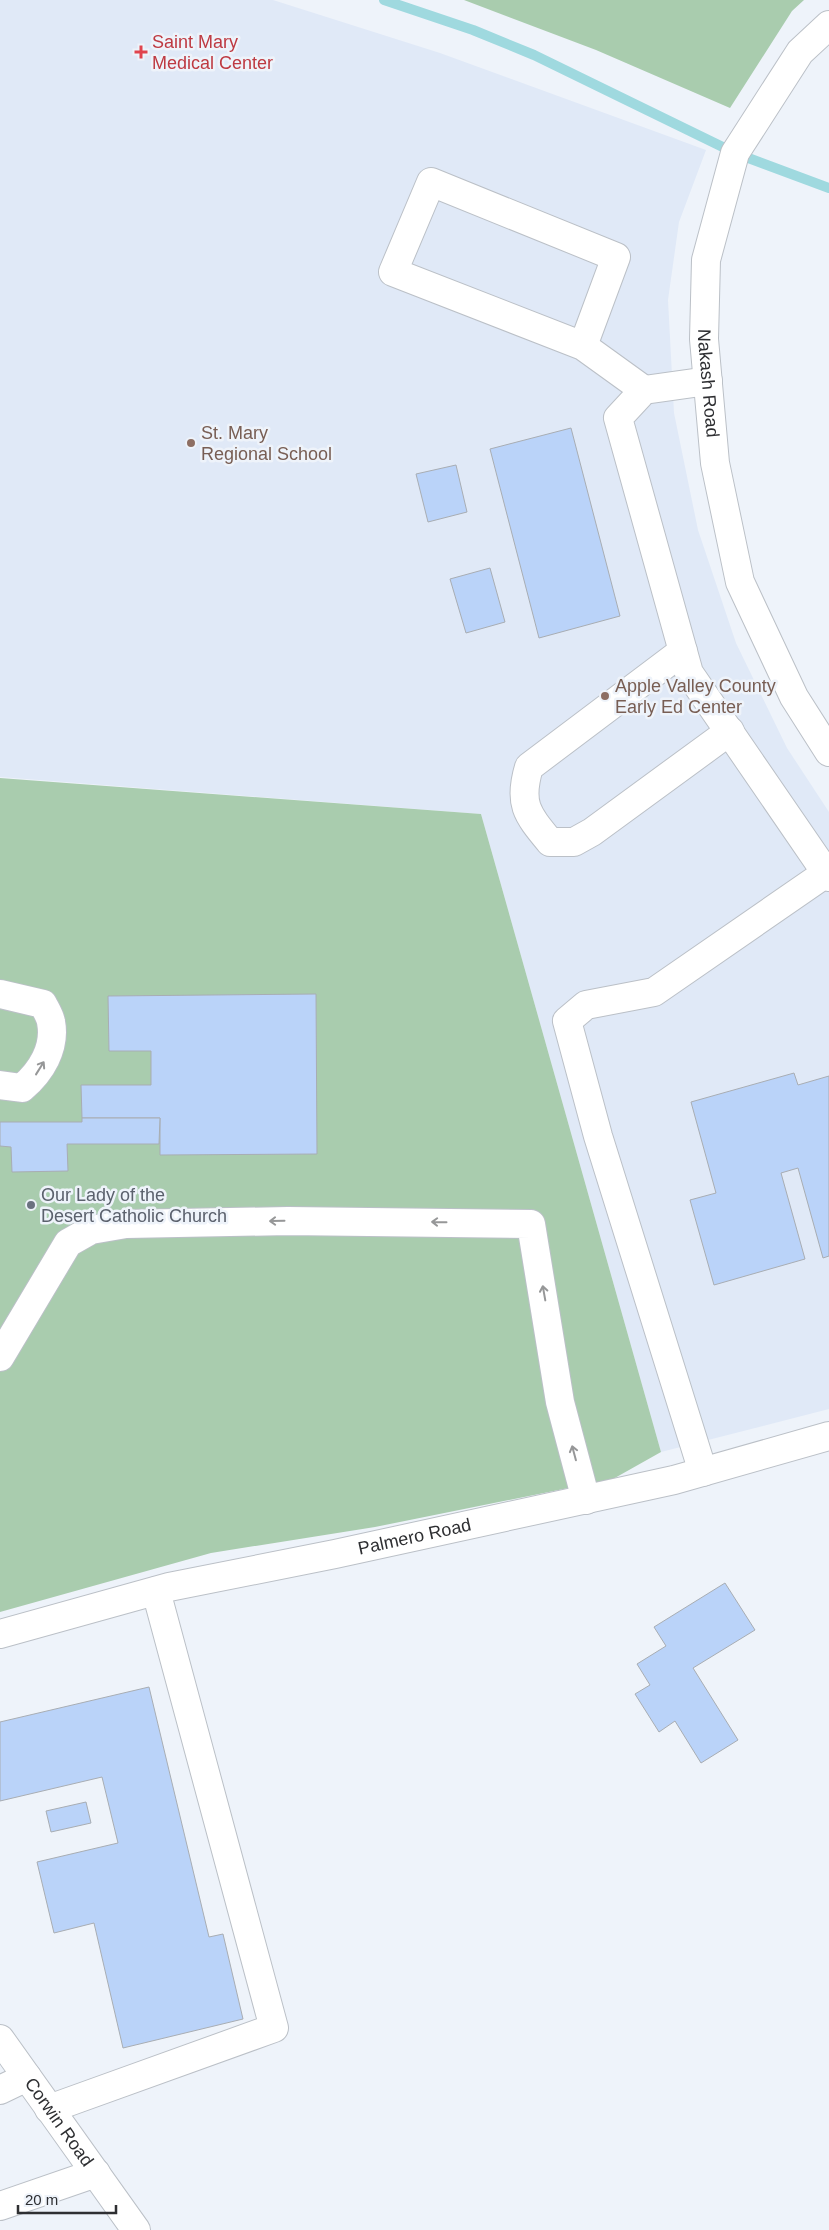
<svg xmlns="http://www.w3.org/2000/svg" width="829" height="2230" font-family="Arial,sans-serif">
  <rect width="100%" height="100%" fill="#eef3fa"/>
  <path fill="#e0e9f7" d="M0 0H273L440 53 706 150 679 222 668 300 674 413 698 530 736 643 787 748 829 812V1409L661 1452 481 814 0 777Z"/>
  <g fill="#a9ccae">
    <path d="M464 0H804L792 11 730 108 596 50Z"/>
    <path d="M0 778 481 814 661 1452 613 1479 375 1527 211 1553 0 1612Z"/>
  </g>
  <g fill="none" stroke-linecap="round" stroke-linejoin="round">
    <path stroke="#9fd9df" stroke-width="10" d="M384 0 473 30 534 55 735 153 829 188"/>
  </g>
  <g fill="#bad3f9" stroke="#a8adb3">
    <path d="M571 428 620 616 539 638 490 449Z"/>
    <path d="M456 465 467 512 428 522 416 474Z"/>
    <path d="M490 568 505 622 466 633 450 579Z"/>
    <path d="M316 994 317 1154 160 1155V1118H82L81 1085H151V1051H109L108 996Z"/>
    <path d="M794 1073 798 1085 829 1076V1256L823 1258 798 1168 781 1173 805 1259 714 1285 690 1200 716 1193 691 1102Z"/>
    <path d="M82 1118H160L159 1144H67L68 1171 12 1172 11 1147 0 1146V1122H82Z"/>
    <path d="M725 1583 755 1630 693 1668 738 1740 701 1763 675 1721 659 1732 635 1694 650 1685 637 1664 666 1646 654 1627Z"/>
    <path d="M149 1687 209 1937 223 1934 243 2019 123 2048 94 1923 54 1933 37 1862 118 1843 102 1777 0 1801V1722Z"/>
    <path d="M86 1802 91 1823 51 1832 46 1811Z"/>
  </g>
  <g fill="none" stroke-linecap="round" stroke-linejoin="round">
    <g stroke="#bbc0c7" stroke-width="30">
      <g id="minor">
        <path id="s1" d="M829 25 800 52 735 153 706 260 704 339 715 463 740 582 794 697 829 752"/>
        <path d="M583 346 393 272 431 182 616 257 583 346 644 390"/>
        <path d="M708 381 644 390 618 418 689 673 829 877"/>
        <path d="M683 651 529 767C518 804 527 814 550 842H574L592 832 730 731"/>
        <path d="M0 994 43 1004C46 1010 50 1016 51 1022 56 1048 41 1072 22 1088L0 1085"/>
        <path d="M0 1357 68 1243 91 1230 126 1224 288 1221 531 1224 560 1402 586 1500"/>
        <path d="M703 1472 598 1136 567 1021 586 1005 654 992 829 871"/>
        <path id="s2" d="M0 1634 169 1587 335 1554 674 1480 829 1436"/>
        <path d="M0 2090 27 2077"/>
        <path d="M49 2109 274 2028 156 1591"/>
        <path d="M0 2206 96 2173"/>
      </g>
    </g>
    <g stroke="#bbc0c7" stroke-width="30">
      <g id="major">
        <path id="s3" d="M0 2039 136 2230"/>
      </g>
    </g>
    <use href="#minor" stroke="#fff" stroke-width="28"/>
    <use href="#major" stroke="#fff" stroke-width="28"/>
  </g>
  <defs><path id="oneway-shaft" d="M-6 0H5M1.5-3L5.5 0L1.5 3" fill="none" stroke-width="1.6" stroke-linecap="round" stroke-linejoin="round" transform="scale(1.25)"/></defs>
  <g stroke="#969798">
    <use href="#oneway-shaft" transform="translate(40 1068) rotate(-58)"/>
    <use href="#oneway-shaft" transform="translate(277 1221) rotate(179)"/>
    <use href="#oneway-shaft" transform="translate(439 1222) rotate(-179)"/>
    <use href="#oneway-shaft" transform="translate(544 1293) rotate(-100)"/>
    <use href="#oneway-shaft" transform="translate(574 1453) rotate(-105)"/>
  </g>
  <path fill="#e0444e" stroke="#eef3fa" stroke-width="2" d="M138.5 44.5h5v5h5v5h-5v5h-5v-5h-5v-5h5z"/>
  <g fill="#8d6e63" stroke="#eef3fa" stroke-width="2">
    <circle cx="191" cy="443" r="5"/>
    <circle cx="605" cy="696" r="5"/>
  </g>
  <circle fill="#6b7280" stroke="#eef3fa" stroke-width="2" cx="31" cy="1205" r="5"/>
  <g text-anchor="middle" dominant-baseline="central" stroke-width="5" stroke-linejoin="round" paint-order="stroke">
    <g font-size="18" fill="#be3a42" stroke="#eef3fa" text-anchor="start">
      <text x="152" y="42">Saint Mary<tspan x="152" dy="21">Medical Center</tspan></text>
    </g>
    <g font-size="18" fill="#2e2f32" stroke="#eef3fa">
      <text stroke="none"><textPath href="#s1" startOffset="394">Nakash Road</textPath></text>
      <text stroke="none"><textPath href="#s2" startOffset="426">Palmero Road</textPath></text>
      <text stroke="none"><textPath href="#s3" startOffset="102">Corwin Road</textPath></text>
    </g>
    <g font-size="18" fill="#785e54" stroke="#eef3fa" text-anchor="start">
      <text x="201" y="433">St. Mary<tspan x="201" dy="21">Regional School</tspan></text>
      <text x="615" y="686">Apple Valley County<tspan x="615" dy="21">Early Ed Center</tspan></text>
    </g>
    <g font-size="18" fill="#5b616d" stroke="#eef3fa" text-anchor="start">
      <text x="41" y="1195">Our Lady of the<tspan x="41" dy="21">Desert Catholic Church</tspan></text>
    </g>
  </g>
  <path d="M18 2205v8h98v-8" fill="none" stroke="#2e2f32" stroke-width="2.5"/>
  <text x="25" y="2205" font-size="15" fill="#2e2f32" stroke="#eef3fa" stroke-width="4" paint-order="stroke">20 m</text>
</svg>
